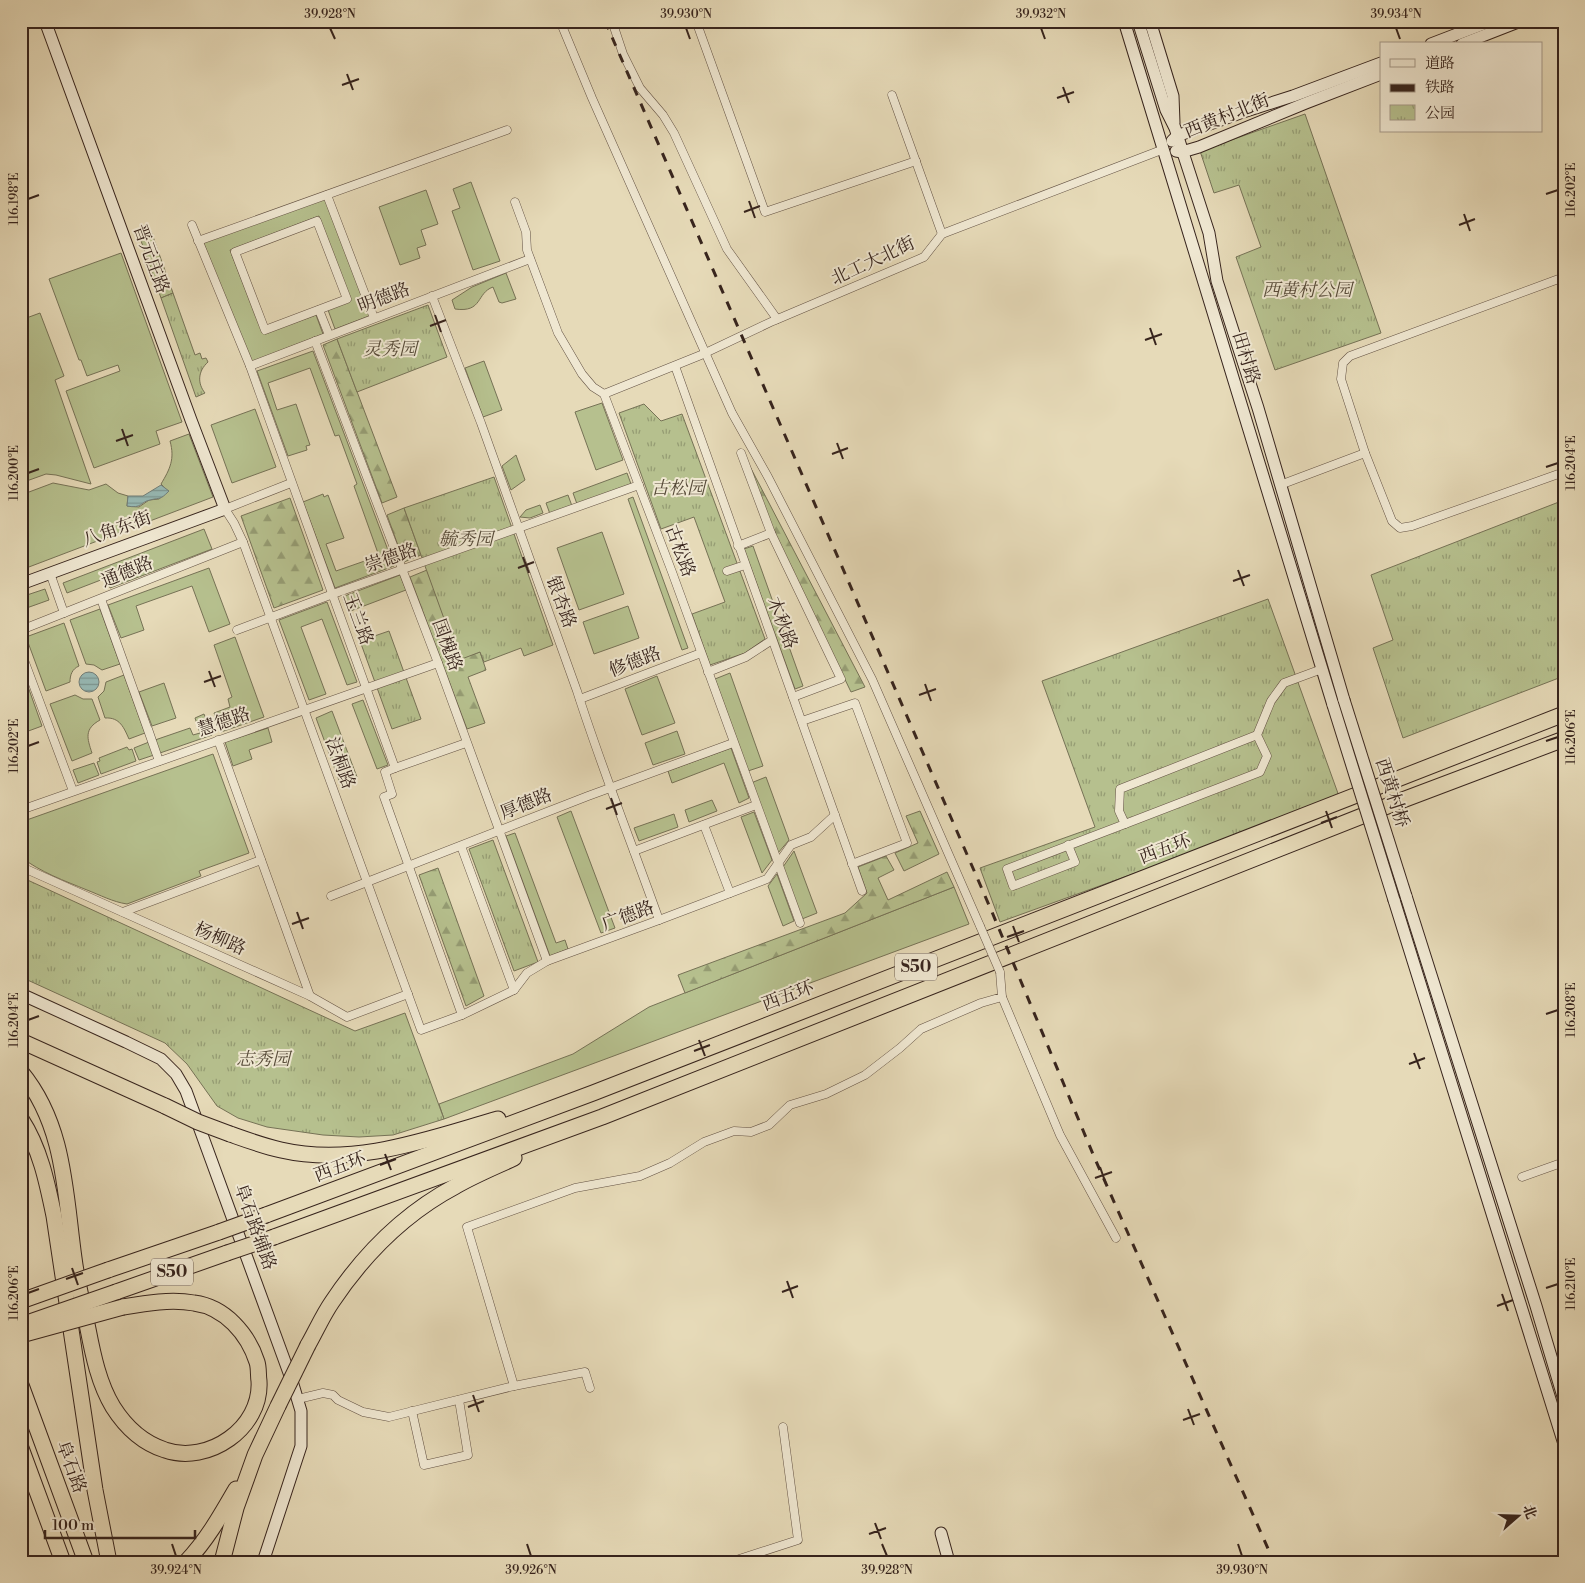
<svg xmlns="http://www.w3.org/2000/svg" width="1585" height="1583" font-family="'Libre Bodoni','Noto Serif SC',serif">
  <defs>
    <pattern id="forest-firs" width="22" height="20" patternUnits="userSpaceOnUse" patternTransform="scale(1.25)"><rect width="22" height="20" fill="#b6c08e"/><path d="M5 1l3.5 6h-7zM16 11l3.5 6h-7z" fill="#959c73"/></pattern>
    <pattern id="park-tufts" width="24" height="20" patternUnits="userSpaceOnUse" patternTransform="scale(1.25)"><rect width="24" height="20" fill="#b6c08e"/><path d="M3 7l-1-3M5 7V3M7 7l1-3M15 17l-1-3M17 17v-4M19 17l1-3" fill="none" stroke="#959c73"/></pattern>
    <pattern id="water-rules" width="6" height="5" patternUnits="userSpaceOnUse" patternTransform="scale(1.25)"><rect width="6" height="5" fill="#97bab6"/><path d="M0 2.5h6" fill="none" stroke="#7c9793"/></pattern>
  </defs>
  <rect width="100%" height="100%" fill="#e6dab8"/>
  <filter id="stains"><feTurbulence type="fractalNoise" baseFrequency=".004" numOctaves="4"/><feColorMatrix values="0 0 0 0 .2 0 0 0 0 .09 0 0 0 0 .02 0 0 0 .5 -.17"/></filter>
  <radialGradient id="worn" r=".72"><stop offset=".6" stop-color="#630" stop-opacity="0"/><stop offset="1" stop-color="#630" stop-opacity=".3"/></radialGradient>
  <g fill="#b6c08e" stroke="#767256">
    <path d="M471 182 500 261 473 270 452 211 460 208 453 189Z"/>
    <path d="M426 190 438 224 421 230 426 245 417 248 420 258 400 265 379 207Z"/>
    <path d="M326 198 369 316 335 329 328 310 351 301 319 216 230 250 263 334 316 315 323 334 251 362 203 242Z"/>
    <path d="M151 231 173 293 161 298 139 235Z"/>
    <path d="M121 253 182 422 156 431 160 444 94 468 66 391 120 371 118 365 87 376 81 360H79L49 279Z"/>
    <path d="M506 273 516 299 502 303 499 302 493 287C476 293 483 313 455 309L452 300 472 287Z"/>
    <path d="M40 313 64 376 55 380 91 484 56 475 46 474 21 483V320Z"/>
    <path d="M313 351 394 566 335 588 303 502 323 494 324 497 328 495 344 538 326 544 336 571 379 556 354 486 357 484 339 435 335 436 310 368 268 383 277 410 296 404 310 445 306 446 307 450 288 456 257 371Z"/>
    <path d="M484 361 502 410 483 417 465 368Z"/>
    <path d="M602 403 623 460 596 470 575 412Z"/>
    <path d="M255 409 276 467 232 483 211 425Z"/>
    <path d="M189 434 213 497 21 570V495L53 483 89 490 106 484 118 493 128 496 127 506 139 507 149 500 159 499 168 491 161 484C170 469 175 459 170 441Z"/>
    <path d="M516 455 525 480 511 490 502 466Z"/>
    <path d="M627 473 631 484 577 504 573 493Z"/>
    <path d="M568 495 572 506 550 514 546 503Z"/>
    <path d="M633 497 688 648 682 650 628 499Z"/>
    <path d="M540 505 543 513 530 518 520 517 526 510Z"/>
    <path d="M204 529 212 549 110 588 106 578 67 593 63 583Z"/>
    <path d="M602 532 624 594 579 610 557 548Z"/>
    <path d="M753 546 803 686 795 689 744 549Z"/>
    <path d="M209 568 230 624 209 632 192 586 136 606 144 630 121 638 108 605Z"/>
    <path d="M400 575 406 590 348 612 342 597Z"/>
    <path d="M45 589 49 600 21 610V597Z"/>
    <path d="M327 602 357 682 347 685 322 619 301 627 326 694 309 700 279 620Z"/>
    <path d="M628 606 639 638 594 654 583 622Z"/>
    <path d="M100 609 120 664 102 670 94 665 86 664 70 620Z"/>
    <path d="M64 623 79 666C72 669 70 675 70 682L46 691 26 637Z"/>
    <path d="M235 637 264 717 221 732 214 713 230 707 228 699 232 697 214 645Z"/>
    <path d="M730 673 763 766 748 771 715 679Z"/>
    <path d="M124 675 145 733 129 739C124 728 120 717 105 718L98 697 104 691 106 682Z"/>
    <path d="M657 676 675 723 642 735 625 689Z"/>
    <path d="M26 681 42 726 23 733 21 728V683Z"/>
    <path d="M164 683 176 718 152 726 139 692Z"/>
    <path d="M75 695 83 699H92L100 720C84 729 87 738 92 753L72 761 50 704Z"/>
    <path d="M363 700 388 765 377 769 352 704Z"/>
    <path d="M332 711 357 777 340 783 316 718Z"/>
    <path d="M204 714 212 735 160 753 155 740 190 728 193 735 200 733 195 718Z"/>
    <path d="M268 728 272 742 249 750 252 759 233 766 225 742Z"/>
    <path d="M677 731 685 754 653 765 645 743Z"/>
    <path d="M149 742 154 755 139 760 134 748Z"/>
    <path d="M127 747 129 750 132 749 136 761 101 774 97 762 100 761 99 758Z"/>
    <path d="M731 748 749 798 739 803 724 763 672 783 668 771Z"/>
    <path d="M213 754 249 853 199 871 201 876 127 904C113 902 100 895 87 890 65 881 40 872 21 857V822Z"/>
    <path d="M94 763 99 775 78 783 73 770Z"/>
    <path d="M766 777 789 840 778 853 751 783Z"/>
    <path d="M712 800 717 811 689 822 685 810Z"/>
    <path d="M571 811 615 928 601 933 557 817Z"/>
    <path d="M754 812 772 860 762 873 741 817Z"/>
    <path d="M674 814 678 827 639 841 634 828Z"/>
    <path d="M515 833 556 943 565 940 568 949 550 956 506 836Z"/>
    <path d="M794 851 817 913 802 919 783 867Z"/>
    <path d="M777 874 794 921 783 926 768 886Z"/>
    <path d="M954 887 969 924 444 1119 439 1104 573 1054 649 1007Z"/>
  </g>
  <g fill="url(#forest-firs)" stroke="#767256">
    <path d="M337 339 397 497 382 503 323 345Z"/>
    <path d="M745 457 865 687 851 692 774 532Z"/>
    <path d="M290 498 323 590 274 608 241 516Z"/>
    <path d="M404 508 421 555 404 562 387 515Z"/>
    <path d="M427 570 459 659 480 652 486 670 468 677 485 723 467 729 410 577Z"/>
    <path d="M920 811 939 854 904 871 895 853 918 843 906 816Z"/>
    <path d="M886 856 894 870 878 878 888 900 947 872 954 887 685 993 678 975 845 913 867 893 858 867Z"/>
    <path d="M438 868 484 996 466 1006 419 875Z"/>
  </g>
  <g fill="url(#park-tufts)" stroke="#767256">
    <path d="M1305 114 1381 333 1275 370 1236 257 1261 247 1239 185 1214 193 1200 151Z"/>
    <path d="M173 293 195 355 200 353 202 359 206 358 208 362C198 371 197 383 205 393L196 397 161 298Z"/>
    <path d="M428 305 447 357 357 392 337 339Z"/>
    <path d="M644 404 661 421 682 414 765 639 745 653 710 665 692 614 725 602 694 517 661 529 619 413Z"/>
    <path d="M494 477 553 645 524 656 521 648 484 662 480 652 459 660 404 508Z"/>
    <path d="M1564 500V676L1403 738 1373 648 1393 640 1371 575Z"/>
    <path d="M1268 599 1340 799 1000 922 980 868 1095 827 1042 681Z"/>
    <path d="M389 631 421 719 392 729 360 641Z"/>
    <path d="M493 840 538 962 514 971 469 849Z"/>
    <path d="M21 877 355 1031 405 1013 444 1119 393 1135 359 1137 323 1135 267 1127 238 1118 217 1106 187 1064 165 1043 21 977Z"/>
  </g>
  <g fill="url(#water-rules)" stroke="#717e79">
    <path d="M161 485 169 491C159 501 161 497 150 500 140 502 142 509 127 506L128 496H143Z"/>
    <circle cx="89" cy="682" r="10"/>
  </g>
  <g fill="none" stroke-linecap="round" stroke-linejoin="round">
    <g stroke="#635244" stroke-width="9">
      <g id="street">
        <path d="M560 21 592 98 732 413 768 477 872 679 980 926"/>
        <path d="M612 21 623 54 640 88 663 115 674 133 727 249 777 319"/>
        <path d="M696 21 765 212 916 161"/>
        <path d="M892 95 942 234"/>
        <path d="M327 195 374 318"/>
        <path d="M515 202 526 232 527 250 558 333 582 374 593 387 604 394 672 572 800 923"/>
        <path d="M317 221 347 299 265 330 235 252Z"/>
        <path d="M192 225 250 366 395 768 385 772 392 794 384 797 462 1015"/>
        <path d="M198 241 507 130"/>
        <path d="M1564 277 1350 356 1343 363 1341 379 1365 453 1392 521 1400 528 1412 526 1564 472"/>
        <path d="M432 296 481 423 577 691C602 769 632 844 659 920"/>
        <path d="M319 310 329 335"/>
        <path d="M315 341 438 663 547 961"/>
        <path d="M250 366 530 259"/>
        <path d="M675 366 862 891"/>
        <path d="M604 394 701 355 773 321 924 257 942 234 1164 149"/>
        <path d="M741 453 771 533 841 679 793 697"/>
        <path d="M291 483 225 509 234 523 243 542 421 1030 462 1015 514 990 527 973 547 961 659 920 767 879 791 845 811 837 835 815"/>
        <path d="M1280 485 1365 453"/>
        <path d="M738 546 771 533"/>
        <path d="M727 571 745 565"/>
        <path d="M50 573 64 613"/>
        <path d="M101 599 159 761 148 729"/>
        <path d="M21 630 243 542"/>
        <path d="M237 630 333 594 639 485"/>
        <path d="M21 652 73 791"/>
        <path d="M708 672 746 657 772 640"/>
        <path d="M580 699 701 653"/>
        <path d="M802 721 855 703 907 843 852 864"/>
        <path d="M1257 735 1267 756 1260 772 1125 824 1119 811 1120 789 1257 735 1271 701 1284 683 1322 669"/>
        <path d="M218 740 310 996"/>
        <path d="M395 768 466 743"/>
        <path d="M21 810 438 663"/>
        <path d="M704 825 730 893"/>
        <path d="M1068 845 1075 862 1013 886 1007 869 1125 824"/>
        <path d="M461 846 514 990"/>
        <path d="M634 851 756 805"/>
        <path d="M21 865 26 869 310 996 347 1017 408 994"/>
        <path d="M331 896 588 796 733 743"/>
        <path d="M123 912 261 860"/>
        <path d="M1002 997 1060 1135 1116 1238"/>
        <path d="M1522 1177 1564 1162"/>
        <path d="M514 1386 585 1372 590 1388"/>
        <path d="M298 1399 323 1393 333 1395 338 1400 363 1412 389 1417 514 1386 467 1227 575 1188 640 1176 670 1163 704 1142 734 1131 751 1132 769 1125 790 1105 826 1094 865 1075 900 1048 921 1029 981 1003 1002 997 1000 972"/>
        <path d="M412 1411 424 1465 468 1455 459 1400"/>
        <path d="M730 1562 798 1540 783 1427"/>
      </g>
    </g>
    <g stroke="#37241d" stroke-width="13">
      <g id="secondary">
        <path d="M1124 21 1333 705"/>
        <path d="M1138 21 1166 110 1175 128 1209 233 1217 281 1258 408 1344 700"/>
        <path d="M1150 21 1173 96 1174 123"/>
        <path d="M1431 44 1491 21"/>
        <path d="M1462 44 1521 21"/>
        <path d="M1172 141 1177 136 1243 112 1293 96 1381 63"/>
        <path d="M1176 151 1182 152 1199 147 1306 103 1381 74"/>
        <path d="M21 584 225 509 191 420 45 21"/>
        <path d="M1406 896 1536 1306 1564 1400"/>
        <path d="M1394 900 1564 1444"/>
        <path d="M21 994 126 1042 161 1059 176 1074 186 1091 292 1381 301 1411V1446L263 1562"/>
        <path d="M941 1533 949 1562"/>
      </g>
    </g>
    <g stroke="#37241d" stroke-width="17">
      <g id="highway">
        <path d="M21 1041 165 1106"/>
        <path d="M21 1072C65 1125 65 1193 74 1258 77 1282 83 1305 88 1329 93 1355 99 1384 113 1407 125 1426 143 1443 165 1450 208 1465 262 1428 259 1381 258 1375 259 1368 257 1362 248 1334 225 1307 194 1303 171 1299 147 1303 123 1307"/>
        <path d="M21 1119C40 1148 47 1182 54 1216L95 1490 109 1562"/>
        <path d="M230 1134C247 1140 263 1146 281 1150 355 1167 428 1139 498 1119"/>
        <path d="M266 1215 593 1093 1564 714"/>
        <path d="M274 1237 602 1117 1400 801 1564 739"/>
        <path d="M108 1270 219 1232"/>
        <path d="M116 1292 227 1253"/>
        <path d="M308 1345C316 1331 323 1315 332 1302 364 1254 405 1213 456 1186 475 1175 495 1167 514 1158"/>
        <path d="M21 1385 86 1562"/>
        <path d="M21 1448 63 1562"/>
        <path d="M186 1562C207 1540 221 1515 236 1489"/>
        <path d="M222 1562 236 1508 255 1455 278 1406"/>
      </g>
    </g>
    <use href="#street" stroke="#efe7d1" stroke-width="8"/>
    <use href="#secondary" stroke="#efe7d1" stroke-width="11"/>
    <use href="#highway" stroke="#e6dab8" stroke-width="15"/>
    <path stroke="#37241d" stroke-width="3" stroke-dasharray="9 9" stroke-linecap="butt" d="M605 21 992 912 1095 1159 1274 1562"/>
    <g stroke="#635244" stroke-width="9" stroke-linecap="butt">
      <path id="street-bridge" d="M980 926 1000 972"/>
    </g>
    <g stroke="#37241d" stroke-width="13" stroke-linecap="butt">
      <g id="secondary-bridge">
        <path d="M1344 700 1406 896"/>
        <path d="M1333 705 1394 900"/>
      </g>
    </g>
    <g stroke="#37241d" stroke-width="17" stroke-linecap="butt">
      <g id="highway-bridge">
        <path d="M165 1106 198 1122 230 1134"/>
        <path d="M219 1232 266 1215"/>
        <path d="M227 1253 274 1237"/>
        <path d="M21 1301 108 1270"/>
        <path d="M21 1325 116 1292"/>
        <path d="M21 1335 123 1307"/>
        <path d="M278 1406 308 1345"/>
      </g>
    </g>
    <use href="#street-bridge" stroke="#efe7d1" stroke-width="8"/>
    <use href="#secondary-bridge" stroke="#efe7d1" stroke-width="11"/>
    <use href="#highway-bridge" stroke="#e6dab8" stroke-width="15"/>
  </g>
  <path fill="none" stroke="#37241d" stroke-width="2" d="M330 28 335 39M686 28 690 39M1041 28 1045 39M1396 28 1400 39M347 74 353 90M342 85 359 79M1063 87 1069 103M1057 98 1074 92M1546 194 1558 190M28 199 39 195M749 201 755 218M744 212 760 206M1464 214 1470 231M1459 225 1475 219M435 315 441 332M430 326 446 320M1150 328 1156 345M1145 340 1162 334M122 429 128 446M116 441 133 435M837 443 843 459M832 454 848 448M1546 467 1558 463M28 473 39 469M523 557 529 573M518 568 534 562M1238 570 1244 586M1233 581 1250 575M209 671 215 687M204 682 221 676M925 684 931 701M919 695 936 689M1546 741 1558 737M28 746 39 742M611 798 617 815M606 809 622 803M1326 811 1332 828M1321 823 1337 817M297 912 303 929M292 924 309 918M1013 926 1019 942M1007 937 1024 931M1546 1014 1558 1010M28 1020 39 1016M699 1040 705 1056M694 1051 710 1045M1414 1053 1420 1069M1409 1064 1425 1058M385 1154 391 1170M380 1165 396 1159M1100 1167 1106 1184M1095 1178 1112 1172M72 1268 78 1285M66 1279 83 1273M787 1281 793 1298M1546 1288 1558 1284M782 1292 798 1286M28 1293 39 1289M1502 1294 1508 1311M1497 1306 1513 1300M473 1395 479 1412M468 1407 484 1401M1188 1409 1194 1425M1183 1420 1200 1414M875 1523 881 1539M869 1534 886 1528M172 1544 176 1556M527 1544 531 1556M882 1544 887 1556M1238 1544 1242 1556"/>
  <g text-anchor="middle" dominant-baseline="central" stroke-width="4" stroke-linejoin="round" paint-order="stroke">
    <g fill="#efe7d1" stroke="#6e5e53" stroke-width="1">
      <rect x="895" y="953.5" width="42" height="27" rx="4"/>
      <rect x="151" y="1258.5" width="42" height="27" rx="4"/>
    </g>
    <g font-size="16" font-weight="bold" fill="#37241d">
      <text x="916" y="967">S50</text>
      <text x="172" y="1272">S50</text>
    </g>
    <g font-size="18" fill="#37241d" stroke="#efe7d1">
      <text transform="translate(1227 116) rotate(-22)">西黄村北街</text>
      <text transform="translate(151 259) rotate(70)">晋元庄路</text>
      <text transform="translate(873 261) rotate(-25)">北工大北街</text>
      <text transform="translate(384 298) rotate(-21)">明德路</text>
      <text transform="translate(1246 358) rotate(73)">田村路</text>
      <text transform="translate(117 529) rotate(-20)">八角东街</text>
      <text transform="translate(680 551) rotate(70)">古松路</text>
      <text transform="translate(391 558) rotate(-19)">崇德路</text>
      <text transform="translate(127 572) rotate(-22)">通德路</text>
      <text transform="translate(561 602) rotate(70)">银杏路</text>
      <text transform="translate(358 619) rotate(70)">玉兰路</text>
      <text transform="translate(782 623) rotate(69)">木秋路</text>
      <text transform="translate(447 645) rotate(70)">国槐路</text>
      <text transform="translate(635 662) rotate(-21)">修德路</text>
      <text transform="translate(224 722) rotate(-19)">慧德路</text>
      <text transform="translate(340 763) rotate(70)">法桐路</text>
      <text transform="translate(1392 793) rotate(72)">西黄村桥</text>
      <text transform="translate(526 804) rotate(-22)">厚德路</text>
      <text transform="translate(1165 849) rotate(-21)">西五环</text>
      <text transform="translate(628 916) rotate(-20)">广德路</text>
      <text transform="translate(220 939) rotate(24)">杨柳路</text>
      <text transform="translate(788 996) rotate(-21)">西五环</text>
      <text transform="translate(340 1167) rotate(-21)">西五环</text>
      <text transform="translate(255 1227) rotate(70)">阜石路辅路</text>
      <text transform="translate(71 1467) rotate(70)">阜石路</text>
    </g>
    <g font-size="18" font-style="italic" fill="#574b39" stroke="#efe7d1">
      <text x="1307" y="290">西黄村公园</text>
      <text x="390" y="349">灵秀园</text>
      <text x="678" y="488">古松园</text>
      <text x="466" y="539">毓秀园</text>
      <text x="263" y="1059">志秀园</text>
    </g>
  </g>
  <rect width="1585" height="1583" fill="none" stroke="#e6dab8" stroke-width="55"/>
  <rect x="1380" y="42" width="162" height="90" fill="#efe7d1" stroke="#a59989"/>
  <rect x="1390" y="59" width="25" height="8" fill="#efe7d1" stroke="#a59989"/>
  <text x="1425" y="68" font-size="15" fill="#37241d">道路</text>
  <rect x="1390" y="84" width="25" height="8" fill="#37241d" stroke="#a59989"/>
  <text x="1425" y="92" font-size="15" fill="#37241d">铁路</text>
  <rect x="1390" y="105" width="25" height="15" fill="url(#park-tufts)" stroke="#a59989"/>
  <text x="1425" y="118" font-size="15" fill="#37241d">公园</text>
  <g transform="translate(1518 1516) rotate(70)" stroke="#efe7d1" stroke-width="4" paint-order="stroke">
  <path d="M0-4L9 19L0 12L-9 19Z" fill="#37241d"/>
  <text y="-8" font-size="14" font-weight="bold" text-anchor="middle" fill="#37241d">北</text>
  </g>
  <path d="M45 1530v8h150v-8" fill="none" stroke="#37241d" stroke-width="2.5"/>
  <text x="52" y="1530" font-size="15" fill="#37241d" stroke="#efe7d1" stroke-width="4" paint-order="stroke">100 m</text>
  <rect x="28" y="28" width="1530" height="1528" fill="none" stroke="#37241d" stroke-width="2"/>
  <g font-size="12" text-anchor="middle" fill="#37241d">
    <text x="330" y="18">39.928°N</text>
    <text x="686" y="18">39.930°N</text>
    <text x="1041" y="18">39.932°N</text>
    <text x="1396" y="18">39.934°N</text>
    <text transform="translate(1571 190) rotate(-90)" y="4">116.202°E</text>
    <text transform="translate(14 199) rotate(-90)" y="4">116.198°E</text>
    <text transform="translate(1571 463) rotate(-90)" y="4">116.204°E</text>
    <text transform="translate(14 473) rotate(-90)" y="4">116.200°E</text>
    <text transform="translate(1571 737) rotate(-90)" y="4">116.206°E</text>
    <text transform="translate(14 746) rotate(-90)" y="4">116.202°E</text>
    <text transform="translate(1571 1010) rotate(-90)" y="4">116.208°E</text>
    <text transform="translate(14 1020) rotate(-90)" y="4">116.204°E</text>
    <text transform="translate(1571 1284) rotate(-90)" y="4">116.210°E</text>
    <text transform="translate(14 1293) rotate(-90)" y="4">116.206°E</text>
    <text x="176" y="1574">39.924°N</text>
    <text x="531" y="1574">39.926°N</text>
    <text x="887" y="1574">39.928°N</text>
    <text x="1242" y="1574">39.930°N</text>
  </g>
  <rect width="100%" height="100%" filter="url(#stains)"/>
  <rect width="100%" height="100%" fill="url(#worn)"/>
</svg>
